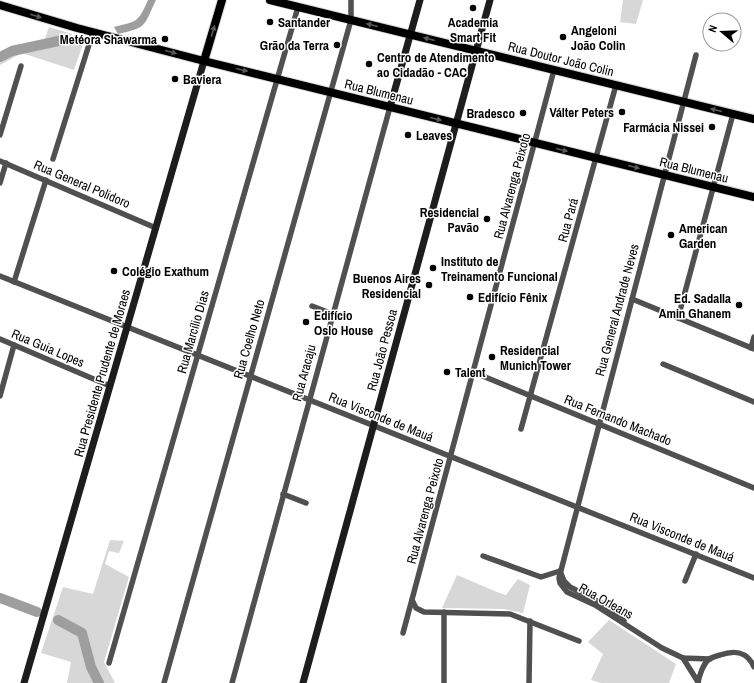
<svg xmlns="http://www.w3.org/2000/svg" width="754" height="683" font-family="'Archivo Narrow',sans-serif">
  <rect width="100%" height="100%" fill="#fff"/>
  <g fill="#d7d7d7">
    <path d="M623 0H643L636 24 620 22Z"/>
    <path d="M49 27 72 34V37L83 44 74 70 22 53 0 65V54L14 45 44 41Z"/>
    <path d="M110 540 124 541 119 553 109 551 105 564 129 577 104 662 115 683H67L71 662 41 653 63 587 93 594Z"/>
    <path d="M457 575 497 592 506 595 518 579 530 585 523 613 504 609 442 608Z"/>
    <path d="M609 620 676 664 669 683H601L591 680 603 654 588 642Z"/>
  </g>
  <path fill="#9e9e9e" d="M148 0H156C143 27 148 27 118 34L114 27C137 21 138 23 148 0Z"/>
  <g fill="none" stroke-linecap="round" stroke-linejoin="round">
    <g stroke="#9e9e9e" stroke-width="10">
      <path d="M0 57 12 51 63 40"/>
      <path d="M0 598 37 612"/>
      <path d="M58 620 82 633 91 667 99 683"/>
    </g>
    <g stroke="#dbdbdb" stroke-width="10">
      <g id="primary">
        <path d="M270 0 754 119"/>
        <path d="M0 5 77 28 204 61 754 197"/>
        <path d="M204 61 222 0"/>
      </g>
    </g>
    <g stroke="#505050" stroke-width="5.5">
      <path d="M696 55 559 578 560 583 567 592 595 605 662 648 683 658 710 659"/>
      <path d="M0 135 21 66"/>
      <path d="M53 159 93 32"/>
      <path d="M0 161 156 228"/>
      <path d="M0 183 6 163"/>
      <path d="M0 276 754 578"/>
      <path d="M14 282 46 180"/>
      <path d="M632 299 754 349"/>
      <path d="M312 306 343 318"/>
      <path d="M678 318 733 114"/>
      <path d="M0 339 110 386"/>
      <path d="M751 348 754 337"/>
      <path d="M663 364 754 402"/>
      <path d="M473 372 754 488"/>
      <path d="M0 396 14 345"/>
      <path d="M521 429 616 85"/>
      <path d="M283 494 306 503"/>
      <path d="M483 556 541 577 560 571"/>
      <path d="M560 571 564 581 570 587 603 604 624 621"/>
      <path d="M685 581 696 554"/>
      <path d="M412 600 416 608 424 612 510 614 579 641"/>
      <path d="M403 633 554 70"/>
      <path d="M683 658 698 682"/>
      <path d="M109 663 298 7"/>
      <path d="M164 683 351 20V0"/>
      <path d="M232 683 390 107"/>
      <path d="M444 683V612"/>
      <path d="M529 683 530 621"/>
      <path d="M698 683C699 676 703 665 708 660 712 657 716 656 720 655 735 650 747 651 754 667"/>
    </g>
    <g stroke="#1d1d1d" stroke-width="7">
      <path d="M390 107 420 0"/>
      <path d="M24 683 204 61"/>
      <path d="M303 683 490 0"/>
    </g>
    <use href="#primary" stroke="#000" stroke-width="8"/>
  </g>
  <defs><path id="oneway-solid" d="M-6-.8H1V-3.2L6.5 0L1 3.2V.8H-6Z"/></defs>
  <g fill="#595959">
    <use href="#oneway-solid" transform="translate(36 16) rotate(17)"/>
    <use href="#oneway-solid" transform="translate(372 25) rotate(-166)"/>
    <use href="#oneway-solid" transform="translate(213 31) rotate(-74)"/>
    <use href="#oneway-solid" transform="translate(429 39) rotate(-166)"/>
    <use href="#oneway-solid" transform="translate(171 52) rotate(15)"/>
    <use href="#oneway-solid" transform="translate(242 70) rotate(14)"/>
    <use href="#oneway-solid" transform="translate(716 110) rotate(-166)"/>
    <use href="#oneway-solid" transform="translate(436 119) rotate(14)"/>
    <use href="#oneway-solid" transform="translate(562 150) rotate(14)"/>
    <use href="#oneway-solid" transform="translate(634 167) rotate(14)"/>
  </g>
  <g fill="#000" stroke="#fff" stroke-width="1.5">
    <circle cx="473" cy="8" r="4"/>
    <circle cx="270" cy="22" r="4"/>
    <circle cx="563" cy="37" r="4"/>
    <circle cx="165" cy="39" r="4"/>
    <circle cx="337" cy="45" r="4"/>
    <circle cx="369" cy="64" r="4"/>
    <circle cx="175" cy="79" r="4"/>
    <circle cx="622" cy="112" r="4"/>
    <circle cx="523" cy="113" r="4"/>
    <circle cx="712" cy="127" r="4"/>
    <circle cx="408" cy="135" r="4"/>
    <circle cx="487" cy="219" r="4"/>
    <circle cx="671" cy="235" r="4"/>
    <circle cx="433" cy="268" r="4"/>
    <circle cx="114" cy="271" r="4"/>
    <circle cx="429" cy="285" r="4"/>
    <circle cx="470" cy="297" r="4"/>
    <circle cx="739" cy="305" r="4"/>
    <circle cx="306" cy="322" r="4"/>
    <circle cx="492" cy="357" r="4"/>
    <circle cx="447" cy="372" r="4"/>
  </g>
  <g text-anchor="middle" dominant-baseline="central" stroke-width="3" stroke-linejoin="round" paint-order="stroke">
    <g font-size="13" font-weight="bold" fill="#000" stroke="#fff" text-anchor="start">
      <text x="278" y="22">Santander</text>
      <text x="473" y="22" text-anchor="middle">Academia<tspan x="473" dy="15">Smart Fit</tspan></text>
      <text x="571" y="30">Angeloni<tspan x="571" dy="15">João Colin</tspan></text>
      <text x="157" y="39" text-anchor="end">Metéora Shawarma</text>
      <text x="329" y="45" text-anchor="end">Grão da Terra</text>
      <text x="377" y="57">Centro de Atendimento<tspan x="377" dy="15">ao Cidadão - CAC</tspan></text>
      <text x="183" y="79">Baviera</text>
      <text x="614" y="112" text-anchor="end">Válter Peters</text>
      <text x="515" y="113" text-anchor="end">Bradesco</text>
      <text x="704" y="127" text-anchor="end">Farmácia Nissei</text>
      <text x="416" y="135">Leaves</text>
      <text x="479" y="212" text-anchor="end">Residencial<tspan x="479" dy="15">Pavão</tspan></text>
      <text x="679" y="228">American<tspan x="679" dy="15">Garden</tspan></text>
      <text x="441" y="261">Instituto de<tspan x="441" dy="15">Treinamento Funcional</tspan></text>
      <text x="122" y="271">Colégio Exathum</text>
      <text x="421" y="278" text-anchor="end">Buenos Aires<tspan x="421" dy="15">Residencial</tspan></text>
      <text x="478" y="297">Edifício Fênix</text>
      <text x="731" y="298" text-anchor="end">Ed. Sadalla<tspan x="731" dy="15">Amin Ghanem</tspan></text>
      <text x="314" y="315">Edifício<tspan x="314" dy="15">Oslo House</tspan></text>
      <text x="500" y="350">Residencial<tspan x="500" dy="15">Munich Tower</tspan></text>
      <text x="455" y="372">Talent</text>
    </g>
    <g font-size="13" fill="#000" stroke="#fff">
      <text transform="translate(561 59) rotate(14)">Rua Doutor João Colin</text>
      <text transform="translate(379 92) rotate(14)">Rua Blumenau</text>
      <text transform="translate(694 170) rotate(14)">Rua Blumenau</text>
      <text transform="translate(82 184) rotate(23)">Rua General Polidoro</text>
      <text transform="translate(512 186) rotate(-75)">Rua Alvarenga Peixoto</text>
      <text transform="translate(568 220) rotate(-75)">Rua Pará</text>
      <text transform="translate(617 310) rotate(-75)">Rua General Andrade Neves</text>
      <text transform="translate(193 332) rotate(-74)">Rua Marcílio Dias</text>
      <text transform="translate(249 339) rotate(-74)">Rua Coelho Neto</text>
      <text transform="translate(48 348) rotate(23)">Rua Guia Lopes</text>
      <text transform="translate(382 350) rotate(-75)">Rua João Pessoa</text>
      <text transform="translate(102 373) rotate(-74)">Rua Presidente Prudente de Moraes</text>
      <text transform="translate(304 373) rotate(-75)">Rua Aracaju</text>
      <text transform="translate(381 417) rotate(22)">Rua Visconde de Mauá</text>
      <text transform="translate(618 420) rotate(22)">Rua Fernando Machado</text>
      <text transform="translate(425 511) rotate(-75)">Rua Alvarenga Peixoto</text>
      <text transform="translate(682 537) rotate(22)">Rua Visconde de Mauá</text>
      <text transform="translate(606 601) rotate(29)">Rua Orleans</text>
    </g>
  </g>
  <g transform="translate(722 32) rotate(289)"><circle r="19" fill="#ffffff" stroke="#999999"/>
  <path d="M0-3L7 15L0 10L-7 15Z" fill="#000000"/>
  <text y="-6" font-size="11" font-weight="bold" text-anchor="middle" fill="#000000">N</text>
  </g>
</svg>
